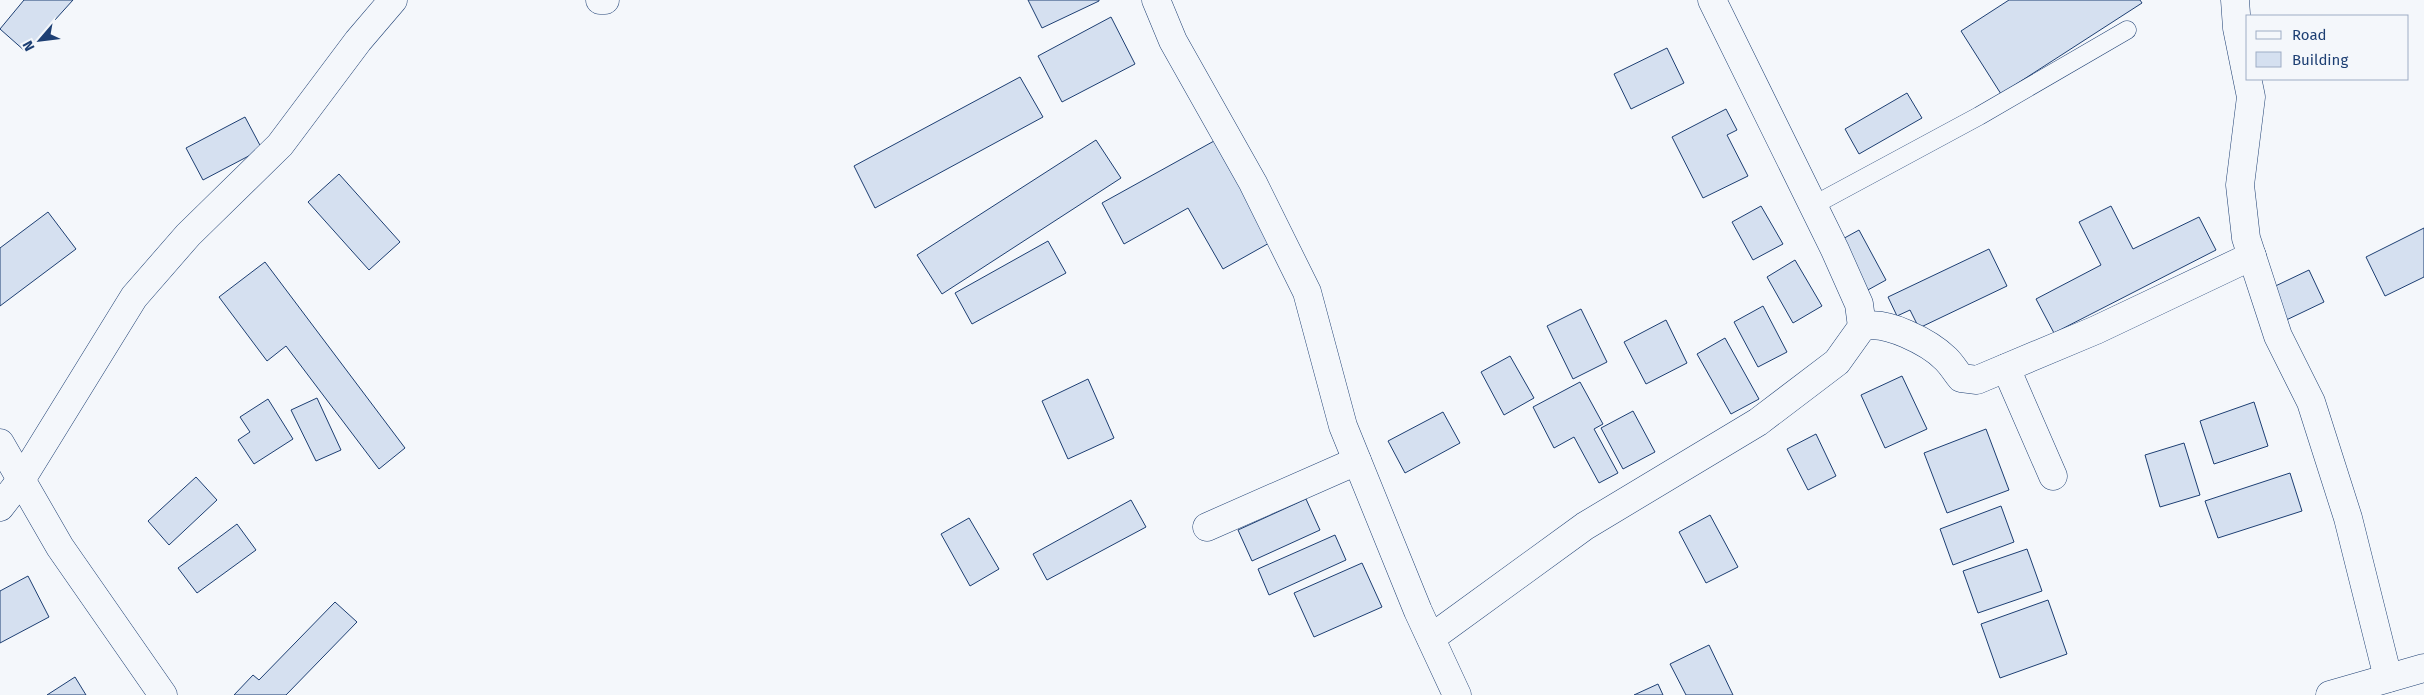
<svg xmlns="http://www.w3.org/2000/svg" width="2424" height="695" font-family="'Fira Sans',sans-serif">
  <rect width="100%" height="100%" fill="#f4f7fb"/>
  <g fill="#d5e0f0" stroke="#1d3f73">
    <path d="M24 0H73L26 52 0 29Z"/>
    <path d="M1028 0H1099V1L1042 28Z"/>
    <path d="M2009 0H2140L2142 3 2001 94 1961 31Z"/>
    <path d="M1111 17 1135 64 1062 102 1038 56Z"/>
    <path d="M1667 48 1684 83 1631 109 1614 74Z"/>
    <path d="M1020 77 1043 117 875 208 854 166Z"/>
    <path d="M1907 93 1922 118 1859 154 1845 129Z"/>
    <path d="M1726 109 1737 130 1727 135 1748 176 1703 198 1672 137Z"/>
    <path d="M245 117 262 149 203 180 186 148Z"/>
    <path d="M1096 140 1121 178 942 294 917 255Z"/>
    <path d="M1214 141 1271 242 1223 269 1188 208 1124 244 1102 203Z"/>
    <path d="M339 174 400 242 369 270 308 202Z"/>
    <path d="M1761 206 1783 244 1753 260 1732 222Z"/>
    <path d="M2111 206 2133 249 2199 217 2216 250 2054 333 2036 299 2101 265 2079 222Z"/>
    <path d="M48 212 76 249 0 306V248Z"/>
    <path d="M2424 228V277L2385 296 2366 257Z"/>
    <path d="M1859 230 1886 280 1866 291 1839 241Z"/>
    <path d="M1048 241 1066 273 972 324 955 293Z"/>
    <path d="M1989 249 2007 286 1919 328 1910 310 1897 316 1888 297Z"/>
    <path d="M1795 260 1822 306 1793 323 1767 277Z"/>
    <path d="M265 262 405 448 379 469 286 346 267 361 219 297Z"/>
    <path d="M2309 270 2324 302 2280 323 2265 291Z"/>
    <path d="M1763 306 1787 352 1758 367 1734 322Z"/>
    <path d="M1581 309 1607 362 1573 379 1547 326Z"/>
    <path d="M1666 320 1687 363 1646 384 1624 342Z"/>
    <path d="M1725 338 1759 399 1731 414 1697 354Z"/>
    <path d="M1510 356 1534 398 1504 415 1481 372Z"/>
    <path d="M1902 376 1927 429 1885 448 1861 395Z"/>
    <path d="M1088 379 1114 438 1068 459 1042 401Z"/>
    <path d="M1580 382 1603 424 1594 429 1618 473 1599 483 1574 437 1554 448 1533 407Z"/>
    <path d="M317 398 341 450 316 461 291 410Z"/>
    <path d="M268 399 293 439 254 464 238 440 250 432 240 417Z"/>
    <path d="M2254 402 2268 446 2214 464 2200 421Z"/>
    <path d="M1633 411 1655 452 1623 469 1601 428Z"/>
    <path d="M1443 412 1460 443 1405 473 1388 441Z"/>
    <path d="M1986 429 2009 490 1947 513 1924 453Z"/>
    <path d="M1816 434 1836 476 1808 490 1787 449Z"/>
    <path d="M2184 443 2200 495 2160 507 2145 455Z"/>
    <path d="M2290 473 2302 511 2218 538 2205 501Z"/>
    <path d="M196 477 217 500 169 545 148 521Z"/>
    <path d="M1306 499 1320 530 1252 561 1238 530Z"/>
    <path d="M1131 500 1146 527 1047 580 1033 554Z"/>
    <path d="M2001 506 2014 542 1953 565 1940 529Z"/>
    <path d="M1710 515 1738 567 1706 583 1679 532Z"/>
    <path d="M969 518 999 569 970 586 941 534Z"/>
    <path d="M237 524 256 550 197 593 178 568Z"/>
    <path d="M1335 535 1346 560 1269 595 1258 569Z"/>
    <path d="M2027 549 2042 591 1978 613 1963 571Z"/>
    <path d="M1362 563 1382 607 1314 637 1294 593Z"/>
    <path d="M28 576 49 617 0 643V591Z"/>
    <path d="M2048 600 2067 654 2000 678 1981 624Z"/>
    <path d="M335 602 357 622 286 695H234L253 675 259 680Z"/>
    <path d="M1709 645 1733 695H1686L1670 664Z"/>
    <path d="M75 677 86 695H47Z"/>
    <path d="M1658 684 1663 695H1634Z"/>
  </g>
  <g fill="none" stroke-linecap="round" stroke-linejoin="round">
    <g stroke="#1d3f73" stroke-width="19">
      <path id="lane" d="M1814 205 1979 116 2127 30"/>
    </g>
    <g stroke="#1d3f73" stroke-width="29">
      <g id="street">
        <path d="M600 0H605"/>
        <path d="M1156 0 1173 41 1253 183 1307 292 1343 426 1418 611 1457 695"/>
        <path d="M2235 0 2237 28 2251 97 2240 185 2246 238 2278 336 2311 402 2348 518 2388 678"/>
        <path d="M1862 327C1885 319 1930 343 1946 359 1952 365 1956 372 1961 378L1977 380 2096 330 2252 256"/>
        <path d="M2006 368 2053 476"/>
        <path d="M0 443 60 547 163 695"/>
        <path d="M0 507 21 480 134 297 188 235 280 145 358 41 393 0"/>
        <path d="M1207 527 1357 461"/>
        <path d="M1431 638 1585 526 1758 422 1837 362 1862 327 1859 304 1835 250 1712 0"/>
        <path d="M2330 695 2424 668"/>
      </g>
    </g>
    <use href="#lane" stroke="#f4f7fb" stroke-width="18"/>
    <use href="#street" stroke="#f4f7fb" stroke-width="28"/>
  </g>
  <rect x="2246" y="15" width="162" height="65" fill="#f4f7fb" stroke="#9eadc5"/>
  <rect x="2256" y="31" width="25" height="8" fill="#f4f7fb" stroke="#9eadc5"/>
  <text x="2292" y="40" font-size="15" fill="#1d3f73">Road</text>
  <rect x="2256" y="52" width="25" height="15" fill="#d5e0f0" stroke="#9eadc5"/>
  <text x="2292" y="65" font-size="15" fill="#1d3f73">Building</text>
  <g transform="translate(40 40) rotate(242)" stroke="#f4f7fb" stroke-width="4" paint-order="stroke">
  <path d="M0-4L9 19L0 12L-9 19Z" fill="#1d3f73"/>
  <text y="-8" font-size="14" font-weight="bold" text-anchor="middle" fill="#1d3f73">N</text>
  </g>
</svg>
